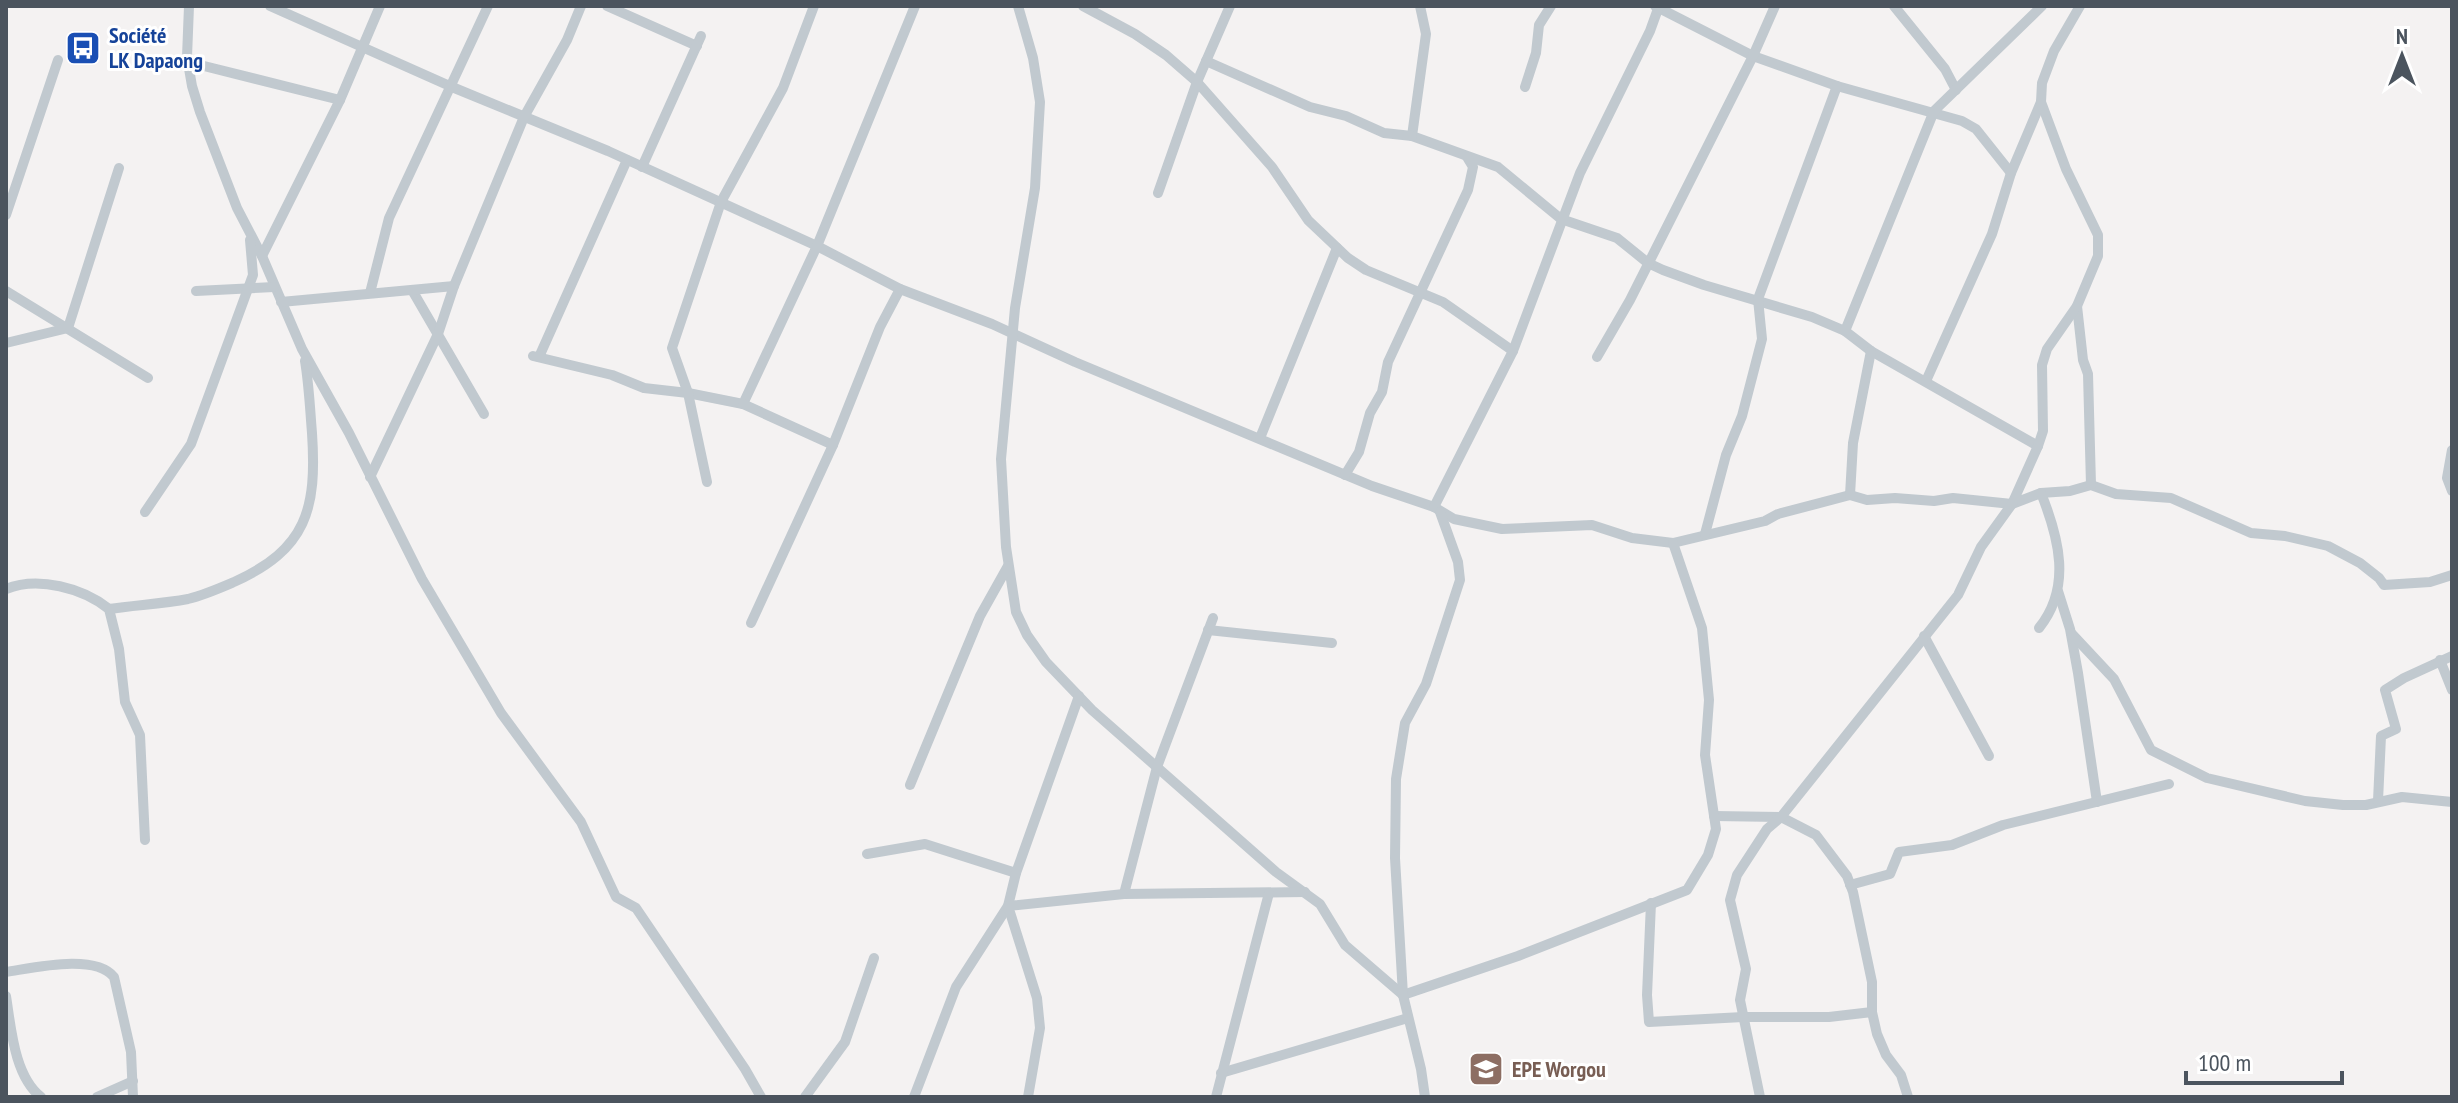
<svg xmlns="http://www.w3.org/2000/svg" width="2458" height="1103" font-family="'PT Sans Narrow',sans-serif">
  <rect width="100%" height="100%" fill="#f4f2f2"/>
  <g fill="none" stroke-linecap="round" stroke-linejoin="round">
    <g stroke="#c1c9cf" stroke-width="10">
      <path d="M189 6 187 57 192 86 200 112 237 208 262 256 302 349 349 433 422 579 501 713 581 822 616 897 636 908 745 1069 761 1097"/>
      <path d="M270 6 452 87 608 151 817 246 900 289 992 324 1075 362 1372 486 1434 507 1454 519 1502 529 1592 525 1632 538 1673 543 1765 521 1778 514 1850 495 1867 500 1895 498 1934 501 1953 498 2012 504 2041 493 2070 491 2091 485 2116 494 2171 498 2251 533 2285 536 2328 546 2360 563 2379 578 2384 585 2430 582 2452 575"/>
      <path d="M607 6 697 46"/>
      <path d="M1018 6 1033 58 1040 102 1035 188 1015 308 1001 459 1006 547 1016 612 1027 635 1046 662 1092 710 1276 872 1320 904 1345 945 1403 995"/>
      <path d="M1083 6 1135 34 1166 55 1197 82 1272 167 1308 220 1348 258 1366 270 1443 302 1513 351"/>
      <path d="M1420 6 1426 34 1412 136 1498 167 1561 219 1617 238 1648 263 1663 270 1704 285 1812 317 1845 331 1871 351 2038 446"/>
      <path d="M1655 6 1753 56 1837 86 1962 121 1976 129 2011 173"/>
      <path d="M1894 6 1945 69 1956 90"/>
      <path d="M1206 61 1310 107 1346 116 1384 133 1412 136"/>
      <path d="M188 62 340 100"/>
      <path d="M1525 87 1536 53 1539 25 1551 6"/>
      <path d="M642 167 701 36"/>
      <path d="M1158 193 1197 82 1230 6"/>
      <path d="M6 215 58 60"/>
      <path d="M262 256 340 100 380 6"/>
      <path d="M412 290 484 414"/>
      <path d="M6 291 148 378"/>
      <path d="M196 291 274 287"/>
      <path d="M370 293 389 218 488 6"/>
      <path d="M281 302 454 286"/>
      <path d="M2077 306 2083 360 2088 374 2091 485"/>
      <path d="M1845 331 1934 111 2042 6"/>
      <path d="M6 343 68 328 119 168"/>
      <path d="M533 356 612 375 644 388 688 393 743 404 817 246 915 6"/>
      <path d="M539 357 627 160"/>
      <path d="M1597 357 1630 300 1753 56 1775 6"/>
      <path d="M1926 381 1992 234 2011 173 2041 102"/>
      <path d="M743 404 833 445"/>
      <path d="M1260 438 1337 248"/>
      <path d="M2452 450 2447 478 2452 491"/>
      <path d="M1345 475 1359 452 1370 413 1382 392 1388 362 1468 190 1473 167 1467 157"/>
      <path d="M370 477 438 334 454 286 524 117 567 40 581 6"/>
      <path d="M707 482 688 393 672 348 721 202 783 88 814 6"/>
      <path d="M1850 495 1853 443 1871 351"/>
      <path d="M1434 507 1513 351 1580 173 1650 31 1659 6"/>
      <path d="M145 512 191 444 253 275 250 240"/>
      <path d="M1705 534 1726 455 1742 416 1762 339 1758 299 1837 86"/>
      <path d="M6 589C38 576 83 588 109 609L119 649 125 702 140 735 145 840"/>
      <path d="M2058 591 2070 629 2078 673 2097 802"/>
      <path d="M109 609C135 605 162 604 188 599 204 595 220 588 234 582 307 549 317 509 312 433 310 409 309 385 305 361"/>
      <path d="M751 623 833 445 880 327 900 289"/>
      <path d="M2039 628C2072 587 2059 538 2041 493"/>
      <path d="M1208 630 1332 643"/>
      <path d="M2071 633 2114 679 2151 750 2207 778 2305 801 2343 805H2366L2402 797 2452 802"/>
      <path d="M1924 636 1989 756"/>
      <path d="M2440 660 2452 690"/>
      <path d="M910 785 980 616 1008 566"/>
      <path d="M2378 801 2381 736 2396 729 2385 690 2404 678 2452 656"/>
      <path d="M1714 816 1781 817 1816 835 1847 876 1853 892 1872 982V1012L1877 1034 1886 1055 1901 1075 1908 1097"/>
      <path d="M867 854 925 844 1016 873"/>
      <path d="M1850 885 1890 874 1899 852 1952 845 2003 825 2169 784"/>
      <path d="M1124 894 1157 767 1213 618"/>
      <path d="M1651 903 1647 995 1649 1022 1743 1017H1829L1872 1012"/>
      <path d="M6 972C33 968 95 953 114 977L131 1052 133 1097"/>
      <path d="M1403 995 1518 956 1687 890 1708 855 1716 829 1705 755 1709 700 1702 628 1673 543"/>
      <path d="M6 996C11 1027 14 1076 41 1097"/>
      <path d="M1221 1073 1408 1018"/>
      <path d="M97 1097 133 1081"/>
      <path d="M805 1097 845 1042 874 958"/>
      <path d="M914 1097 956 987 1008 906 1016 873 1079 696"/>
      <path d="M1028 1097 1040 1028 1037 998 1008 906 1124 894 1305 892"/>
      <path d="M1216 1097 1269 893"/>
      <path d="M1425 1097 1421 1069 1403 995 1395 858 1396 779 1405 723 1426 684 1460 580 1458 562 1440 512"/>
      <path d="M1760 1097 1740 1000 1746 969 1730 900 1737 875 1767 829 1781 817 1958 595 1981 547 2012 504 2038 446 2043 431 2042 365 2047 349 2077 306 2098 256V235L2066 169 2041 102 2042 83 2054 51 2080 6"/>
    </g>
  </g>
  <defs>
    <g id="bus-square" transform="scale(1.8)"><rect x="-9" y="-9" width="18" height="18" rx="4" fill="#1a4fb4" stroke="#fff"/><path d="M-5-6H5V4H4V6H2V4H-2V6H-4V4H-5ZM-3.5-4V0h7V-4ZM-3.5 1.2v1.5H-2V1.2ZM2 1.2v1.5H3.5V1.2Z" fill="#fff"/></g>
    <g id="school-square" transform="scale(1.8)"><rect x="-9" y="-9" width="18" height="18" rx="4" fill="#8d6e63" stroke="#fff"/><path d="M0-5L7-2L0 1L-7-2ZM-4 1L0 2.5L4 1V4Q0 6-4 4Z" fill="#fff"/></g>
  </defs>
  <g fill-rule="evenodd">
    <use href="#bus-square" x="83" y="48"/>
    <use href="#school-square" x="1486" y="1069"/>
  </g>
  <g text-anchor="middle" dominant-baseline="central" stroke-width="6" stroke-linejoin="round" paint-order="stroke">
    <g font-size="22" font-weight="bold" fill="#164399" stroke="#fff" text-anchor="start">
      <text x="109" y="35">Société<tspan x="109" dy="25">LK Dapaong</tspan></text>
    </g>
    <g font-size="22" font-weight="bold" fill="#785e54" stroke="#fff" text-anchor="start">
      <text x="1512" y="1069">EPE Worgou</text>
    </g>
  </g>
  <rect width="2458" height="1103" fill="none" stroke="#4b545e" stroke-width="16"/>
  <g transform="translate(2402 56)" stroke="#ffffff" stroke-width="6" paint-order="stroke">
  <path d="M0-6L14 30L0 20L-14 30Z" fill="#4b545e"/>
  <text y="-12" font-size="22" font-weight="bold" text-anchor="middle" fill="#4b545e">N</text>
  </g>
  <path d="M2186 1071v12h156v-12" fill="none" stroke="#4b545e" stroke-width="4"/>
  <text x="2198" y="1071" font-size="24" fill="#4b545e" stroke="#ffffff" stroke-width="6" paint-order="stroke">100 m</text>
</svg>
